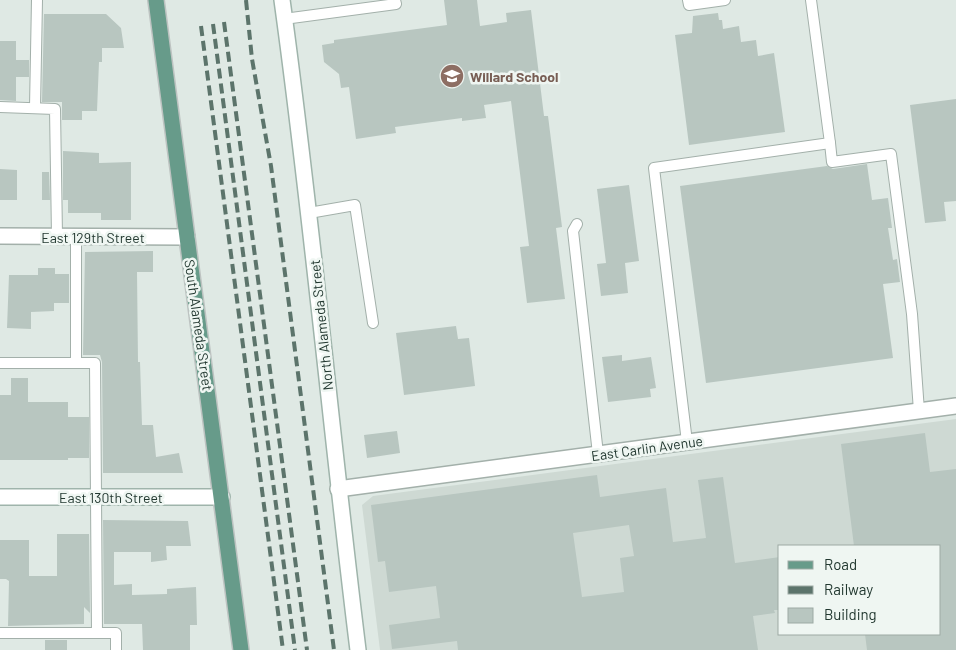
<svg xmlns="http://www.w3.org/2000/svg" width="956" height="650" font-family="Barlow,sans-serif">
  <rect width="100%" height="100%" fill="#dfe9e4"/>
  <path fill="#ced9d3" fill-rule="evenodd" d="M956 419V650H380L362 505 373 496ZM780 546H940V634H780Z"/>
  <g fill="#b8c6c0" fill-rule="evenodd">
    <path d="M444 0H477L480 26 507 22 506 13 531 10 544 116H548L562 227 556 228 565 299 527 303 520 247 529 246 511 101 484 105 486 118 462 121V118L395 127 396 133 356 139 349 87 341 88 339 74 324 62 322 45 334 43V40L447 25Z"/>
    <path d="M718 13 719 20H722L723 29 739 26 741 42 756 40 758 56 774 53 785 132 689 145 675 35 692 33 693 16Z"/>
    <path d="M44 14H106L121 28 124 48H102V62H99L97 111H82V120H62V102H42Z"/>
    <path d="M0 41H16V60H29V77H16V101L0 100Z"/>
    <path d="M956 99V201L944 202 946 221 925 223 910 105Z"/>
    <path d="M63 151 99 153V163L131 162V220H101V213H68V200H63Z"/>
    <path d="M867 164 872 200 888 198 892 228H888L893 260 897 259 900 282 883 284 893 358 706 383 680 186 827 166 833 169Z"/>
    <path d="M0 169 17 170V200H0Z"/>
    <path d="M42 172H49L50 200H42Z"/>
    <path d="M629 185 639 261 625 263 628 293 601 296 597 264 606 263 597 189Z"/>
    <path d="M153 251V272H137L138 362H140L142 425H153L156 457 179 453 183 473H103L102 362 100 355H83L85 252Z"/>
    <path d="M38 268H55V274H69V303H54V311L31 312V329L7 328 9 275H38Z"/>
    <path d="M456 326 458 339 469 338 475 386 404 395 396 333Z"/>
    <path d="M622 355V361L651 357 656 388 650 389 651 397 608 402 602 357Z"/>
    <path d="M11 378H28V402H68V417H89V458H68V460H0V395H11Z"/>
    <path d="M397 431 400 453 367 458 364 435Z"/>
    <path d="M925 433 930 472 956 469V650H867L865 634H940V546H854L841 444Z"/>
    <path d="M597 475 600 497 666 488 673 542 706 538 698 480 723 477 735 563 780 557V610H774L775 613 753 616 758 650H458L457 641 392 649 389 625 440 618 436 586 389 592 385 561 378 562 371 505ZM629 525 634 556 620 558 624 592 582 597 573 533Z"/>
    <path d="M103 520 188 521 191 546H166L167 560 151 562V552H114V585L132 584V595L167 594V589L196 587 197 625H190V650H143L142 624H104Z"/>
    <path d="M57 534H89L90 613 84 607V624L8 626 9 581 6 579H0V540H29V576H57Z"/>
    <rect x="45" y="640" width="22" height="10"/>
  </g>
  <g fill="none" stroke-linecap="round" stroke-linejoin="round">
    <g stroke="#a3b0aa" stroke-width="12">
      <g id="lane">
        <path d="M688 0 689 5 725 0"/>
        <path d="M284 19 396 4 395 0"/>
        <path d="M0 107 55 109 57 236"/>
        <path d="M35 107 37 0"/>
        <path d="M830 143 832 162 891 154 912 314 919 411"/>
        <path d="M309 213 355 205 373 323"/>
        <path d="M577 224 573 231 598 454"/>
        <path d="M76 236V363"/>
        <path d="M0 363H95L97 633"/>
        <path d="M687 442 654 168 830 143 811 0"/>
        <path d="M0 633H116V650"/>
      </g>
    </g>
    <g stroke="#a3b0aa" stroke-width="18">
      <g id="street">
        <path d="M0 236 187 237"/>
        <path d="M338 489 956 406"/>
      </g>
    </g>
    <g stroke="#9fb4ab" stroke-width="18">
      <g id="secondary">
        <path d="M282 0C312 216 331 433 358 650"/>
        <path d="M0 497H222"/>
      </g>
    </g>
    <g stroke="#bdc3c1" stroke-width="18">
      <path id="primary" d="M156 0 241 650"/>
    </g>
    <use href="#lane" stroke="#fff" stroke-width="10"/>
    <use href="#street" stroke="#fff" stroke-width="15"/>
    <use href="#secondary" stroke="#fff" stroke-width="15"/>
    <use href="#primary" stroke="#679b8a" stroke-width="15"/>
    <g stroke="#5c746b" stroke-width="4" stroke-dasharray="10 5" stroke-linecap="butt">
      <path d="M246 0 252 59 271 166 334 650"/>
      <path d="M224 22 307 650"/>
      <path d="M213 24 295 650"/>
      <path d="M201 26 283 650"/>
    </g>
  </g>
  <defs>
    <g id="school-disc" transform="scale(1.25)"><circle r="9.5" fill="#8d6e63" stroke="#eff6f2"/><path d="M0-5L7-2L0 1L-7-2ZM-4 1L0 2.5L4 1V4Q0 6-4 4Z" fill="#fff"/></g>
  </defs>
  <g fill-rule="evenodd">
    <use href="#school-disc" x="452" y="76"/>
  </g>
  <g text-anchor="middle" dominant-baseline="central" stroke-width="5" stroke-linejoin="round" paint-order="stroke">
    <g font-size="14" font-weight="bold" fill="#785e54" stroke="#eff6f2" text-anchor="start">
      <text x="470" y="76">Willard School</text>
    </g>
    <g font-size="14" fill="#223830" stroke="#eff6f2">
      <text x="93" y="237">East 129th Street</text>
      <text transform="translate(199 325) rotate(82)">South Alameda Street</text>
      <text transform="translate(321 325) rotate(-96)">North Alameda Street</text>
      <text transform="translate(647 448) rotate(-8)">East Carlin Avenue</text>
      <text x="111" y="497">East 130th Street</text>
    </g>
  </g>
  <rect x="778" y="545" width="162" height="90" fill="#eff6f2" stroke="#9daaa4"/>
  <rect x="788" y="561" width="25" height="8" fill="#679b8a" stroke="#9daaa4"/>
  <text x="824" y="570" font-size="15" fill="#223830">Road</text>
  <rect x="788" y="586" width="25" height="8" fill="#5c746b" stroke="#9daaa4"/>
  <text x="824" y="595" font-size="15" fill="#223830">Railway</text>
  <rect x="788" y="608" width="25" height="15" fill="#b8c6c0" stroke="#9daaa4"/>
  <text x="824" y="620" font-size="15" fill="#223830">Building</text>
</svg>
